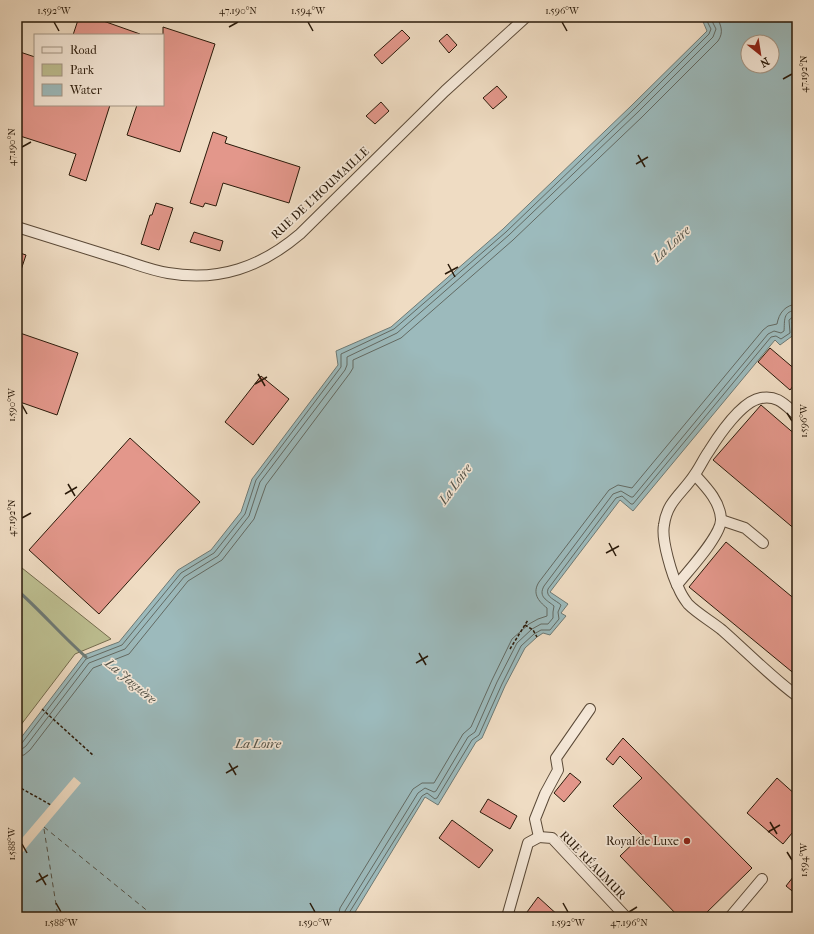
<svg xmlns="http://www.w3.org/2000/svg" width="814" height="934" font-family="'IM FELL French Canon',serif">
  <rect width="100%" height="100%" fill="#efdcc3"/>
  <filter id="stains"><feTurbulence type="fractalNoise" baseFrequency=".005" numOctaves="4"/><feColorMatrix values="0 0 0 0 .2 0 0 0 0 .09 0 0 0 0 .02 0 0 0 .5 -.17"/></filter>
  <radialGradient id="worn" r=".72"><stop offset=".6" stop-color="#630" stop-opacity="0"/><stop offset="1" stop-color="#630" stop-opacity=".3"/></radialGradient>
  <path fill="#bdbf91" stroke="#746c4e" d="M17 564 111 639 75 654 17 730Z"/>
  <path fill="#9cbabc" stroke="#6e7a75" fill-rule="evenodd" d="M701 17H797V318L792 322 795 334 780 345 775 340 633 511 620 500 550 592 568 604 561 613 566 616 550 635 543 633 537 637 525 648 505 686 482 738 476 742 438 805 425 797 352 917H17V743L84 655 119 642 178 570 211 550 241 512 252 479 338 365 336 351 391 327 503 229 631 106 707 31ZM748 42H772V66H748Z"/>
  <path fill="#efdcc3" d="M74 777 81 783 17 859V844Z"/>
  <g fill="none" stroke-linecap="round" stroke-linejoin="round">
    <g stroke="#636a63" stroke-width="1">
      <path d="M17 745 22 743 86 659 122 645 181 573 214 553 245 514 256 480 341 367V354L394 329 506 232 634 109 709 34 711 29 705 17"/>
      <path d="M17 750 22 749 26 746 89 663 125 649 184 577 218 556 249 516 260 482 345 370 347 365V357L397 333 509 235 638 112 713 37 716 29 710 17"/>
      <path d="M17 756 24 755 30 750 93 668 129 654 188 581 222 560 254 519 266 485 350 373 353 368V360L401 338 513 240 642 117 718 41C724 32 721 26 717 17"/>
      <path d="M338 917 340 908 413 789 422 783H434L463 734 471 727 492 680 512 639 529 624 538 619 547 616V608C538 601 532 593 539 582L609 490 618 485 632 488 763 330 768 326 777 324C779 313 785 305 797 304"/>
      <path d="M344 917 345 911 418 793 425 788 434 792 436 791 468 737 475 732 497 682 517 643 532 629 541 624H548L553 618V612L554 606C547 600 538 597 544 586L613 494 621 491 631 497H633L768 334 774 331 781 333 784 331C785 321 782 311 797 310"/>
      <path d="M349 917V913L422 796 427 793 435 799 437 798 472 740 479 735 502 684 521 646 534 634 541 630H550L559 619 558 612 561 605C556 600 545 597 548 589L616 498 622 496 631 504H633L771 337 776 336 781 339 790 333 789 320 794 316 797 315"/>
    </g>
    <path stroke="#6e7a75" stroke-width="3" d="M17 590C41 611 62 636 86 657"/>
    <g stroke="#525248" stroke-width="1" stroke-dasharray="5 4" stroke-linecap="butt">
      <path d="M44 827 155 917"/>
      <path d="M44 829 58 917"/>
    </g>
  </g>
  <g fill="#e3978b" stroke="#2a1a0a">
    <path d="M79 17H92L140 34V35H73Z"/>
    <path d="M163 27 215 44 180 152 127 135 137 105H163Z"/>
    <path d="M402 30 410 38 382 64 374 55Z"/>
    <path d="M447 34 457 45 449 53 439 41Z"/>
    <path d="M20 52 35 57V105H110L86 181 69 175 76 154 17 135V56Z"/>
    <path d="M497 86 507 97 493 109 483 98Z"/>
    <path d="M381 102 389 111 375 124 366 116Z"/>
    <path d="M213 132 227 137 225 143 300 167 289 203 223 183 216 206 205 203 203 207 190 203Z"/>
    <path d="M156 203 173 208 159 250 141 244 150 215H152Z"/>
    <path d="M194 232 223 241 220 251 190 242Z"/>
    <path d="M17 252 26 255 18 279H17Z"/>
    <path d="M17 332 78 353 57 415 17 401Z"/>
    <path d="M770 348 797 371V381L790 390 758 362Z"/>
    <path d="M261 376 289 399 253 445 225 422Z"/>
    <path d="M761 405 797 436V531L713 460Z"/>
    <path d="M130 438 200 502 99 614 29 550Z"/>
    <path d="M726 542 797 601V676L689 587Z"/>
    <path d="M623 738 752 868 702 917H679L620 856 642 835 613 806 642 778 620 756 613 765 606 759Z"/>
    <path d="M570 773 581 782 564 802 554 793Z"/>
    <path d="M777 778 797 796V827L783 844 747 813Z"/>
    <path d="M488 799 517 816 510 829 480 812Z"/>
    <path d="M452 820 493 850 479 868 439 838Z"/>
    <path d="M602 867 609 874 601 881 595 874Z"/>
    <path d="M797 872V895L786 886Z"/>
    <path d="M538 897 560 917H534L527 912Z"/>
  </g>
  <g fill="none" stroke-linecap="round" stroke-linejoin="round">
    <g stroke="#5b4a38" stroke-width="12">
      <g id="minor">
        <path d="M17 227C49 237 81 247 113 257 131 262 149 270 168 273 219 282 261 267 300 234L445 91 526 17"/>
        <path d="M797 415C785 405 778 395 761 398 742 401 719 435 709 451 704 458 700 467 695 474 683 493 667 501 664 525 661 539 672 576 679 589 681 594 685 600 688 604 698 614 711 621 722 630 747 652 770 676 797 696"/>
        <path d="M721 520 745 528 763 543"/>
        <path d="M677 585C688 571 722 535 721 519 720 501 706 487 695 475"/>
        <path d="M539 837 535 819 545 794 558 770 556 758 590 709"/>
        <path d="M539 837 552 838 626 917"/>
        <path d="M507 917 528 843 539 837"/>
        <path d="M730 917 762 879"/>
      </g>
    </g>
    <g stroke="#2a1a0a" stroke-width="1.5" stroke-dasharray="3 2" stroke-linecap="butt">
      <path d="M525 625 533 630 537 637"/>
      <path d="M510 649 528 620"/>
      <path d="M42 709 94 756"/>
      <path d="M17 786 51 805"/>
      <path d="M17 832 21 839"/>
    </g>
    <use href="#minor" stroke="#f5e8d8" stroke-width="10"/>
  </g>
  <path fill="none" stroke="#2a1a0a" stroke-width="1.5" d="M54 22 59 31M308 22 313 31M562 22 567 31M229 27 238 22M783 79 792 74M22 147 31 142M638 155 645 167M636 164 648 157M448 264 455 277M445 274 458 267M258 374 265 386M255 384 267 377M22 405 27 414M787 413 792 421M68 484 75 496M65 494 77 487M22 518 31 513M609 543 616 556M606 553 619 546M419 653 426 665M416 663 428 656M229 763 236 775M226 773 238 766M770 822 777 834M768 832 780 825M22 844 27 853M787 852 792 860M39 873 46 885M36 882 48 875M56 903 61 912M310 903 315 912M563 903 568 912M629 912 637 907"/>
  <circle fill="#8f2418" stroke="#f5e8d8" stroke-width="1.5" cx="687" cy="841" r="4"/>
  <g text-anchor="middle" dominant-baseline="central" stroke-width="3.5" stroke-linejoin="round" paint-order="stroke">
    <g font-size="12" fill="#2a1a0a" stroke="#f5e8d8">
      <text transform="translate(320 193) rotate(-43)">RUE DE L'HOUMAILLE</text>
      <text transform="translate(593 865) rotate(46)">RUE RÉAUMUR</text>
    </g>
    <g font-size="12" fill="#2a1a0a" stroke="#f5e8d8" text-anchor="end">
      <text x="679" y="841">Royal de Luxe</text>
    </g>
    <g font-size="13" font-style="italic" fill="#525248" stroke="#f5e8d8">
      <text transform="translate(671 244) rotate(-43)">La Loire</text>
      <text transform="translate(455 484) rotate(-54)">La Loire</text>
      <text transform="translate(131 681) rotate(40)">La Jaguère</text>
      <text x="258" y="743">La Loire</text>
    </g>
  </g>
  <rect width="814" height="934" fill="none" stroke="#efdcc3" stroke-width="44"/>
  <rect x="34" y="34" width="130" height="72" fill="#f5e8d8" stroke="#a49686"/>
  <rect x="42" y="47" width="20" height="6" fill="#f5e8d8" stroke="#a49686"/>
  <text x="70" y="54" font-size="12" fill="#2a1a0a">Road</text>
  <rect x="42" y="64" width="20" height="12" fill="#bdbf91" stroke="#a49686"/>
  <text x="70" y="74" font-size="12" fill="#2a1a0a">Park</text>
  <rect x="42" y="84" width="20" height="12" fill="#9cbabc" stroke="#a49686"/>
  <text x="70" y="94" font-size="12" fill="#2a1a0a">Water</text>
  <g transform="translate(760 54) rotate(150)"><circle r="19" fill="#f5e8d8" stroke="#a49686"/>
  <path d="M0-3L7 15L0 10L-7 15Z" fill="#8f2418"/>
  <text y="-6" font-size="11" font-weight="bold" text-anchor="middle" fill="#2a1a0a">N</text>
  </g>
  <rect x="22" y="22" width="770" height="890" fill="none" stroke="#2a1a0a" stroke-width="1.5"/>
  <g font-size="10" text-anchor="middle" fill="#2a1a0a">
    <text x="54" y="14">1.592°W</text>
    <text x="238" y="14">47.190°N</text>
    <text x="308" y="14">1.594°W</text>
    <text x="562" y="14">1.596°W</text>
    <text transform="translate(803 74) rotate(-90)" y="4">47.192°N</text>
    <text transform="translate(11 147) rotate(-90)" y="4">47.190°N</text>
    <text transform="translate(11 405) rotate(-90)" y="4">1.590°W</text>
    <text transform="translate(803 421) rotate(-90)" y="4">1.596°W</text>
    <text transform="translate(11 518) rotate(-90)" y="4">47.192°N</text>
    <text transform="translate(11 844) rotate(-90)" y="4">1.588°W</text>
    <text transform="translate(803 860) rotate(-90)" y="4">1.594°W</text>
    <text x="61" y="926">1.588°W</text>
    <text x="315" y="926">1.590°W</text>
    <text x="568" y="926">1.592°W</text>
    <text x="629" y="926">47.196°N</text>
  </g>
  <rect width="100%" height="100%" filter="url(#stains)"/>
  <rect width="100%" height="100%" fill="url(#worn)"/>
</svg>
